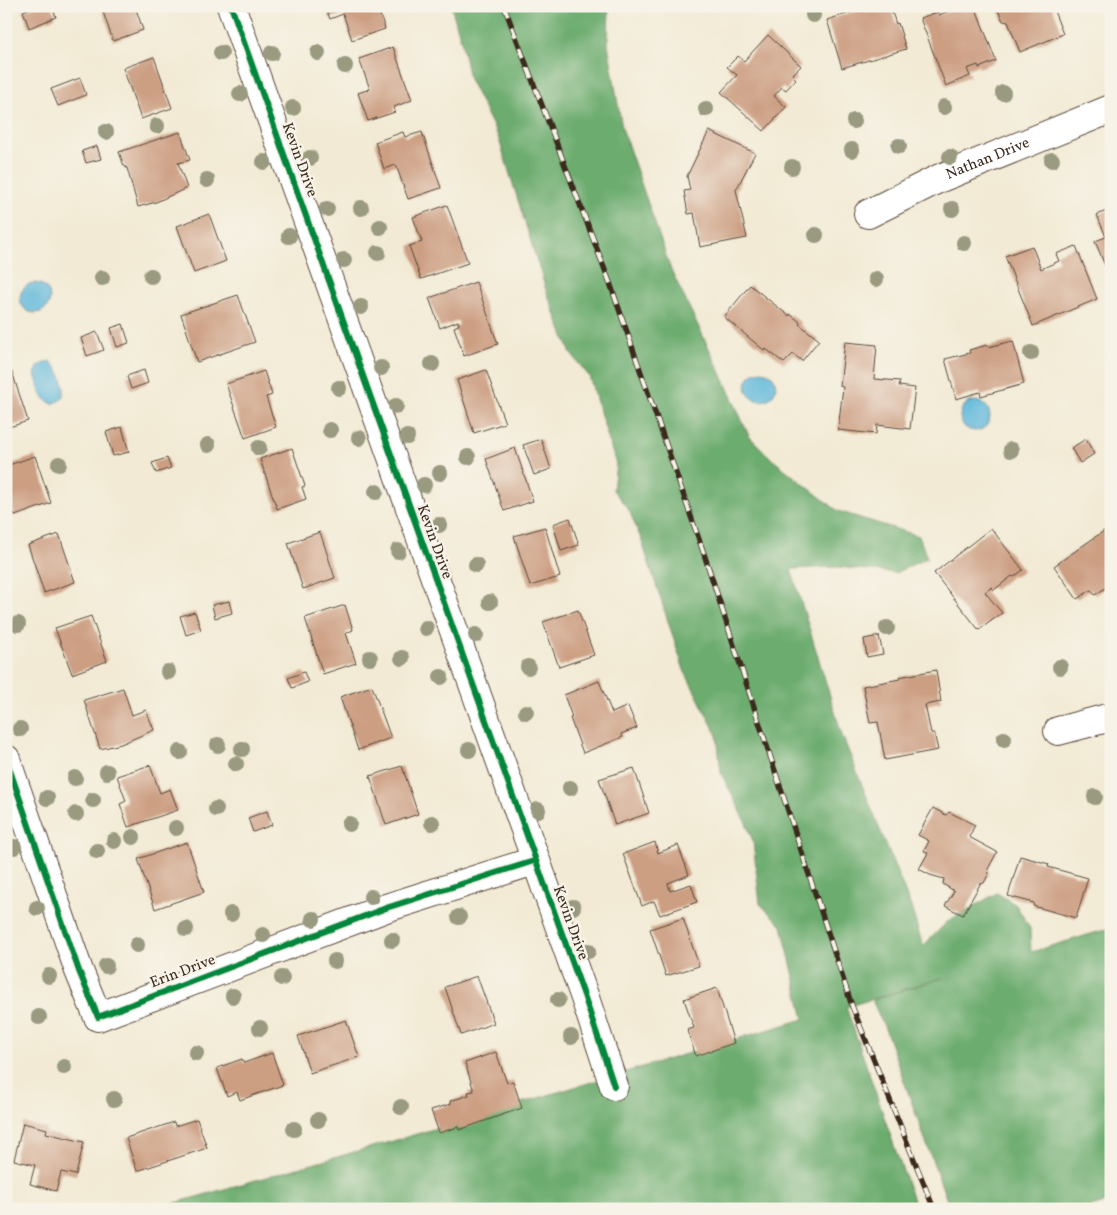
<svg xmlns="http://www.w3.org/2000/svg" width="1117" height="1215" font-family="Vollkorn,serif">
  <rect width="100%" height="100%" fill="#f7f3e8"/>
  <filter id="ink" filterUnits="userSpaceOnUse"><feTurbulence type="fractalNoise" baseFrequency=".02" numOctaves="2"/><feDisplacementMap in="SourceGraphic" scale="10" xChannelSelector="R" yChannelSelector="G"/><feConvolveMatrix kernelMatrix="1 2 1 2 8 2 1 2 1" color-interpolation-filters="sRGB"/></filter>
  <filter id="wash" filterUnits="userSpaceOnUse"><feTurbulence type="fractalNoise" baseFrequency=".0096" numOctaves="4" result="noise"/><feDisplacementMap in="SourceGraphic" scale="20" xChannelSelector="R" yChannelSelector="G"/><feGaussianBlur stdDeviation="1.12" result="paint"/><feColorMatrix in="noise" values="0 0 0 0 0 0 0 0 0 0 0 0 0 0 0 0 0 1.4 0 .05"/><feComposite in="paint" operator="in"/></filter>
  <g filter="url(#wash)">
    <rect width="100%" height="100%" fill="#f2ead4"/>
    <path fill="#6cac6e" stroke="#546b46" d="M451 6H609L608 44 622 128 671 270 720 371 749 436 773 460 838 511 919 536 927 558 895 573 838 567 791 569 842 735 911 907 923 946 948 921 997 893 1016 905 1030 928 1031 952 1111 928V1200L1087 1209H950L886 1031 872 1000 942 978 846 1007 916 1209H154L393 1141 804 1019 782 926 760 904 753 841 744 818 721 773 717 735 684 670 641 539 629 510 613 490 616 464 589 376 571 354 546 290 498 136 469 79 461 40Z"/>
    <g fill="#5db7da" stroke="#4c707c">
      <circle cx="35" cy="298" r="15"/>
      <path d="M50 361C60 369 68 388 62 399L53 404C40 399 39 387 35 374L39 365Z"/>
      <circle cx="761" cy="386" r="15"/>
      <circle cx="975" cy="416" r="15"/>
    </g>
    <g id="blocks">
      <g fill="#cc9e82">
        <path d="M35 6H52L56 17 29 28 23 11Z"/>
        <path d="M101 6H135L143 30 113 41Z"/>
        <path d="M325 6H377L385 29 352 40 343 14 330 19Z"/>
        <path d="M871 6H890L896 24 898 23 906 49 842 68 827 20Z"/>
        <path d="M953 6H975L996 61 979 68 978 65 967 69 970 76 946 86 920 18 938 12 939 15 954 9Z"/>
        <path d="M998 6H1052L1063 34 1020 52 1008 22 1003 21 997 8Z"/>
        <path d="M768 35 801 66 792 75 796 79 786 90 782 87 774 96 786 107 764 131 721 92 737 75 727 67 738 56 744 61Z"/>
        <path d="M393 47 412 100 394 107 395 112 368 121 358 93 370 89 359 59Z"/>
        <path d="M154 57 172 108 141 119 123 68Z"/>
        <path d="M80 78 86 95 58 106 51 89Z"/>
        <path d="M709 131 755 153 736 190 747 238 700 247 694 213 688 214 684 191 690 190 687 176Z"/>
        <path d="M180 132 190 160 178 163 187 188 156 202 138 207 127 168 124 166 119 152Z"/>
        <path d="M403 132 405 137 422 132 441 188 408 199 396 165 384 169 375 142Z"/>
        <path d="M97 146 101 159 86 163 82 151Z"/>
        <path d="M447 205 468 263 421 279 409 246 422 242 413 217Z"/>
        <path d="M1111 209V280L1095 241 1106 237 1097 215Z"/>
        <path d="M209 214 226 261 194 273 177 226Z"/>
        <path d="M1032 246 1041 269 1059 261 1056 254 1076 246 1097 299 1033 326 1005 256Z"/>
        <path d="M476 282 498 344 464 356 454 327 459 325 458 321 440 328 429 298Z"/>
        <path d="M750 285 789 316 790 314 800 322 799 324 819 340 802 361 793 354 784 363 766 349 765 351 724 317Z"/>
        <path d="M238 295 255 342 197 362 181 314Z"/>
        <path d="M123 324 129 343 117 347 111 328Z"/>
        <path d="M97 332 104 350 87 356 81 338Z"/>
        <path d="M1013 341 1024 384 981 396 980 392 956 399 945 359 970 353 969 350 987 345 988 347Z"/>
        <path d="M845 342 877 345 874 379 900 381 899 386 915 388 910 429 877 425 876 434 838 430 843 387 840 386Z"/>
        <path d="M144 370 148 383 131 389 127 376Z"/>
        <path d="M486 370 505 423 474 433 457 380Z"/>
        <path d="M264 371 272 395 266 397 276 427 245 438 226 384Z"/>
        <path d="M12 372 28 421 6 428V373Z"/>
        <path d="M122 427 129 452 113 456 106 432Z"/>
        <path d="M541 439 551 469 534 475 523 445Z"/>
        <path d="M1086 439 1094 454 1080 463 1071 448Z"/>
        <path d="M292 448 305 486 302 487 306 499 277 509 260 459Z"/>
        <path d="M515 448 533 501 504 511 486 459Z"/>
        <path d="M35 456 51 503 15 516 6 490V466Z"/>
        <path d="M167 458 171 468 156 473 152 463Z"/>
        <path d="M570 518 579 545 561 551 553 524Z"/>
        <path d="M1111 526V584L1095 595 1091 590 1077 599 1054 566Z"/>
        <path d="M545 527 560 577 530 586 514 536Z"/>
        <path d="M991 528 1023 570 1014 577 1012 576 994 590 992 587 985 592 1002 613 979 630 934 573Z"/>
        <path d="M320 532 335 578 303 589 288 543Z"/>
        <path d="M59 534 75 582 44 593 28 545Z"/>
        <path d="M229 601 232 613 215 618 212 605Z"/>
        <path d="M345 605 353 630 346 633 356 663 323 674 305 618Z"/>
        <path d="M578 610 594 655 559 667 543 622Z"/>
        <path d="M195 612 201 630 186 635 180 616Z"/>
        <path d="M91 616 107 661 72 674 55 628Z"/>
        <path d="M879 636 883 654 867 657 864 639Z"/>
        <path d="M936 670 941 702 925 705 931 733H934L938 750 885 760 878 722 870 723 863 686 900 679 899 677Z"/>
        <path d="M304 672 308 682 292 688 288 678Z"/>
        <path d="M599 681 612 713 628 706 637 728 621 734 623 737 583 753 570 718 572 717 564 695Z"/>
        <path d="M372 686 391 738 358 750 340 697Z"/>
        <path d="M123 688 132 715 146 710 154 730 121 744 100 749 84 700Z"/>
        <path d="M150 765 160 793 170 789 178 810 128 827 120 804 126 801 117 776Z"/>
        <path d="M402 766 418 814 386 825 370 776Z"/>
        <path d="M634 768 649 813 615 825 599 779Z"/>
        <path d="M933 808 946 815 949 812 975 825 969 837 997 852 988 869 989 873 984 883 980 884 963 915 945 906 954 891 943 884 944 879 930 875 919 869 928 853 924 851 929 841 918 835Z"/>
        <path d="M267 811 272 825 253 832 248 818Z"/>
        <path d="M187 842 204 892 155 909 138 859Z"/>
        <path d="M655 842 658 853 678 845 689 875 668 883 670 891 691 884 697 902 660 915 654 901 642 906 623 854Z"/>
        <path d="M1020 856 1049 864 1048 867 1088 878 1076 918 1033 906 1034 903 1008 896Z"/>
        <path d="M683 918 699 966 666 976 650 929Z"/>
        <path d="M477 976 494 1023 461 1035 445 987Z"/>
        <path d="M717 988 734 1043 696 1056 687 1030 694 1028 684 999Z"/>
        <path d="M346 1020 359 1057 310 1073 298 1036Z"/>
        <path d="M496 1052 507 1083 513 1081 522 1108 459 1130 458 1127 439 1133 431 1110 451 1104 450 1101 469 1095 468 1092 474 1091 465 1063Z"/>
        <path d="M272 1053 283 1085 240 1100 237 1092 227 1096 217 1068 242 1059 244 1063Z"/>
        <path d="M197 1119 207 1148 137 1171 126 1138 174 1122 175 1126Z"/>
        <path d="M23 1123 47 1129 46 1133 84 1142 76 1175 61 1172 56 1191 30 1184 35 1165 14 1160Z"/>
      </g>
    </g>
  </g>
  <g filter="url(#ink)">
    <use href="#blocks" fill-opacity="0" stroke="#564739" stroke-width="1"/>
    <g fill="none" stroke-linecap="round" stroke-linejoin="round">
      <g stroke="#564739" stroke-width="30">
        <g id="minor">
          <path d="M231 6 585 998 614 1086"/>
          <path id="s1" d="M868 214 938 179 1111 109"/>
          <path d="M1058 731 1111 717"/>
          <path d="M6 759 79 971 98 1017 386 908 534 861"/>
        </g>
      </g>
      <use href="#minor" stroke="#fff" stroke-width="28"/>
      <g stroke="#3b2a1e" stroke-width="5.5">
        <path id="rail" d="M504 6 610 283 704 554 852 1006 934 1209"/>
      </g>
      <use href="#rail" stroke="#f7f3e8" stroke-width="4" stroke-dasharray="11" stroke-linecap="butt"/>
      <g stroke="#f7f3e8" stroke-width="9">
        <g id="cycleway">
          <path d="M231 6 585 998 614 1086"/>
          <path d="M6 759 79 971 98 1017 386 908 534 861"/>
        </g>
      </g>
      <use href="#cycleway" stroke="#00873e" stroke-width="6"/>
    </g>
    <g fill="#999a80">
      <circle cx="813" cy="15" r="8"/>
      <circle cx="221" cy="53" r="8"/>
      <circle cx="272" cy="53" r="8"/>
      <circle cx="318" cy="53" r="8"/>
      <circle cx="345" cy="66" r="8"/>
      <circle cx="1003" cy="93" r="8"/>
      <circle cx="240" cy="94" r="8"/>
      <circle cx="944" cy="107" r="8"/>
      <circle cx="293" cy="108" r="8"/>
      <circle cx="706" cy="109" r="8"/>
      <circle cx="854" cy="121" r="8"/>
      <circle cx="157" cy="126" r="8"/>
      <circle cx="106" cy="132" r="8"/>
      <circle cx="899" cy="146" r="8"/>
      <circle cx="852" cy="150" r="8"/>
      <circle cx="950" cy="157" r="8"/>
      <circle cx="310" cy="158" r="8"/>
      <circle cx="1052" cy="160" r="8"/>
      <circle cx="264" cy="162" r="8"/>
      <circle cx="792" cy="167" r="8"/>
      <circle cx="207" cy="180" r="8"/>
      <circle cx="361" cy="208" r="8"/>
      <circle cx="327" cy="209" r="8"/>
      <circle cx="952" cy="209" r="8"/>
      <circle cx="380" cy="227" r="8"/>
      <circle cx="816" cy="235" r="8"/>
      <circle cx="289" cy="236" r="8"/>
      <circle cx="964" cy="243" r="8"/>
      <circle cx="378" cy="253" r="8"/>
      <circle cx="344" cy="260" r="8"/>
      <circle cx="151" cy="276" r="8"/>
      <circle cx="102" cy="278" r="8"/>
      <circle cx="876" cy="279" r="8"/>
      <circle cx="361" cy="307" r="8"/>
      <circle cx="1031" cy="353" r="8"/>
      <circle cx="432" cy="364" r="8"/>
      <circle cx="381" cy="368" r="8"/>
      <circle cx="339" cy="388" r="8"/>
      <circle cx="396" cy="406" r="8"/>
      <circle cx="330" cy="430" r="8"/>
      <circle cx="407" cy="437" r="8"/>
      <circle cx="359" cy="438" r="8"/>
      <circle cx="208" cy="445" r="8"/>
      <circle cx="259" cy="448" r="8"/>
      <circle cx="1011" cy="450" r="8"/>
      <circle cx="468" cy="457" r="8"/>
      <circle cx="59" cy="464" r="8"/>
      <circle cx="440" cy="473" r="8"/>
      <circle cx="424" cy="485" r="8"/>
      <circle cx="376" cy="492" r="8"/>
      <circle cx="439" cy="525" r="8"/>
      <circle cx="398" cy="551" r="8"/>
      <circle cx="476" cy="565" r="8"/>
      <circle cx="490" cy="602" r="8"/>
      <circle cx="18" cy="624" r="8"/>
      <circle cx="426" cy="628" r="8"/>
      <circle cx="887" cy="628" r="8"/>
      <circle cx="476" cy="635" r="8"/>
      <circle cx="370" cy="658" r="8"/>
      <circle cx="402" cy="658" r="8"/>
      <circle cx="528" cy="667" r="8"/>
      <circle cx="1060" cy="667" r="8"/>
      <circle cx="168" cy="672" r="8"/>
      <circle cx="441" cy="677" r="8"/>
      <circle cx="526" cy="712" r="8"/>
      <circle cx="20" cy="729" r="8"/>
      <circle cx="1004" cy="739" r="8"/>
      <circle cx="218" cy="745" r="8"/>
      <circle cx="242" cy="749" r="8"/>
      <circle cx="469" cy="750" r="8"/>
      <circle cx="180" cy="752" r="8"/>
      <circle cx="236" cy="764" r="8"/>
      <circle cx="107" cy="772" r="8"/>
      <circle cx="75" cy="778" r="8"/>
      <circle cx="570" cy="788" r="8"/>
      <circle cx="1095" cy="797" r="8"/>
      <circle cx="47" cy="798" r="8"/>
      <circle cx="93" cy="800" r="8"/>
      <circle cx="216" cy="809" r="8"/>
      <circle cx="538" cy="810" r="8"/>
      <circle cx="76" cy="814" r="8"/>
      <circle cx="432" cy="823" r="8"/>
      <circle cx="349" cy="824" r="8"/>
      <circle cx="176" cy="828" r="8"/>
      <circle cx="133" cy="837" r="8"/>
      <circle cx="114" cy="841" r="8"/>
      <circle cx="14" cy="847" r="8"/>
      <circle cx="97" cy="851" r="8"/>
      <circle cx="371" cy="897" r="8"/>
      <circle cx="573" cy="907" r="8"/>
      <circle cx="37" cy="908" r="8"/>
      <circle cx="231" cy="914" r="8"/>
      <circle cx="459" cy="917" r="8"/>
      <circle cx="313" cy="919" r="8"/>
      <circle cx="186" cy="929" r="8"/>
      <circle cx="263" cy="935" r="8"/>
      <circle cx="392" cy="940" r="8"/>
      <circle cx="137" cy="945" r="8"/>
      <circle cx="588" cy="951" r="8"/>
      <circle cx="335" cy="961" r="8"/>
      <circle cx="106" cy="966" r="8"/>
      <circle cx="49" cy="976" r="8"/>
      <circle cx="282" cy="978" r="8"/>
      <circle cx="233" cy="996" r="8"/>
      <circle cx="558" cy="1000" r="8"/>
      <circle cx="39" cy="1017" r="8"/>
      <circle cx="260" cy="1028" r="8"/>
      <circle cx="571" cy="1037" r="8"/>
      <circle cx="196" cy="1053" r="8"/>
      <circle cx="64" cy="1067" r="8"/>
      <circle cx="114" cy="1099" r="8"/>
      <circle cx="401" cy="1107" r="8"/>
      <circle cx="318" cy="1120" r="8"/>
      <circle cx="294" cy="1129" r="8"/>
    </g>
  </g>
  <g text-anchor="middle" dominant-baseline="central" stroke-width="5" stroke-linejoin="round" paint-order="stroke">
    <g font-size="15" fill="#3b2a1e" stroke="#f7f3e8">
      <text stroke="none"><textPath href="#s1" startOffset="132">Nathan Drive</textPath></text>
      <text transform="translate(299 160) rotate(70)">Kevin Drive</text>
      <text transform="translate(434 542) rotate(70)">Kevin Drive</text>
      <text transform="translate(570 923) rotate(70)">Kevin Drive</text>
      <text transform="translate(183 972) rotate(-21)">Erin Drive</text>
    </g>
  </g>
  <rect width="1117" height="1215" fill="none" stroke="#f7f3e8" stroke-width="25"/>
</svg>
